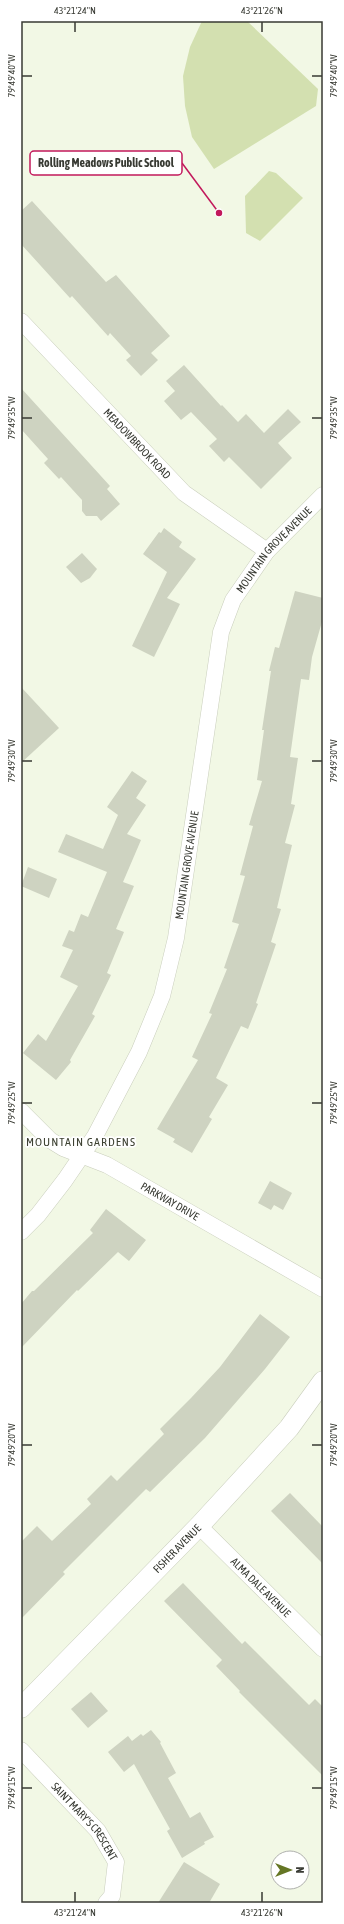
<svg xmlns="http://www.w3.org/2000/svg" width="344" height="1924" font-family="'Asap Condensed',sans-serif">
  <rect width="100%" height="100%" fill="#f2f8e5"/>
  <g fill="#d3e0b0">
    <path d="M202 21H247L318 89 316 106 214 169 192 137 185 106 183 76 190 47Z"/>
    <path d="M269 171 276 173 303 198 260 241 246 233 245 196Z"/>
  </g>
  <g fill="#ced3c1">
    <path d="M32 201 106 282 116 275 170 336 151 353 158 360 141 376 126 360 131 356 110 333 108 336 72 296 70 298 21 244V211Z"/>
    <path d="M184 365 221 406 222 405 238 422 246 414 264 433 288 409 301 422 278 443 292 458 261 489 229 457 224 462 209 446 217 439 191 412 181 420 164 401 175 391 166 381Z"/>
    <path d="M21 388 110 486 107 489 120 504 101 521 97 516H86L82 511V500L61 477 59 479 44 463 48 459 21 429Z"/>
    <path d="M164 528 182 542 179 547 196 559 167 598 180 604 154 657 132 646 167 572 143 554 159 532 161 533Z"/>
    <path d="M82 553 97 569 90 578 81 583 66 567Z"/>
    <path d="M295 591 323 598V618L312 657 309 680 301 679 290 757 298 758 291 804 295 805 285 843 292 845 277 908 281 909 271 942 276 944 256 1003 258 1004 248 1029 241 1026 216 1078 228 1085 209 1117 212 1119 192 1153 173 1142 175 1139 157 1129 198 1060 192 1057 212 1014 209 1013 227 969 224 968 239 924 232 922 245 876 240 875 253 826 249 825 262 781 257 780 264 730H262L271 671H269L275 647 279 648Z"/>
    <path d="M21 687 59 728 21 763Z"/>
    <path d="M132 771 147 781 136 798 146 805 127 834 141 840 123 882 134 886 116 929 124 932 107 973 111 975 92 1014 95 1016 70 1060 71 1062 56 1080 23 1053 38 1034 46 1041 78 986 60 977 73 950 62 946 69 930 74 932 81 914 88 917 107 872 58 852 66 834 103 849 118 815 107 807Z"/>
    <path d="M28 867 57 879 49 898 21 886Z"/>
    <path d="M270 1181 292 1193 283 1210 274 1205 271 1210 258 1203Z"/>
    <path d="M106 1209 146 1240 129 1261 118 1252 78 1291 77 1290 21 1348V1304L32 1291H34L93 1233 90 1230Z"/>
    <path d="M260 1314 290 1337 265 1369 205 1438 150 1492 146 1489 63 1572 65 1574 21 1619V1542L37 1526 52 1541 91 1504 87 1499 111 1475 117 1481 164 1434 160 1429 191 1398 220 1367Z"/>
    <path d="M290 1493 323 1527V1564L271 1511Z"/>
    <path d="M183 1583 242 1644 245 1641 309 1705 315 1699 323 1707V1776L239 1692 240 1691 216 1666 222 1660 164 1601Z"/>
    <path d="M91 1692 108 1711 88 1728 71 1709Z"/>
    <path d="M151 1730 161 1742 160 1743 176 1773 168 1778 190 1818 200 1812 214 1837 204 1842 205 1844 182 1858 167 1831 170 1829 134 1764 124 1772 108 1752 128 1736 132 1741 141 1734 143 1736Z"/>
    <path d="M184 1862 220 1884 209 1903H158Z"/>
  </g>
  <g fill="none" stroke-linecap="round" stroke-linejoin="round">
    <g stroke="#c9cebc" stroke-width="17">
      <g id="minor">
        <path id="s1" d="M21 321 184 493 267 551"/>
        <path id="s2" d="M21 1111 50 1140 63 1148 107 1165 323 1289"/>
        <path id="s3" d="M21 1232 38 1215 65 1180 95 1136 139 1052 162 996 176 938 221 632 233 600 267 551 323 495"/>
        <path id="s4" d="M199 1526 323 1649"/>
        <path id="s5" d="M21 1750 98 1831 116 1862 112 1896 106 1903"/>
      </g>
    </g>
    <g stroke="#c9cebc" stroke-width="21">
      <g id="tertiary">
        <path id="s6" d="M21 1708 199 1526 289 1428 323 1381"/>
      </g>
    </g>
    <use href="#minor" stroke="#fff" stroke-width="16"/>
    <use href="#tertiary" stroke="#fff" stroke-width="20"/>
  </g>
  <path fill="none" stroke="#383a33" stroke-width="1.5" d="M75 22V32M262 22V32M22 76H32M312 76H322M22 418H32M312 418H322M22 761H32M312 761H322M22 1103H32M312 1103H322M22 1445H32M312 1445H322M22 1788H32M312 1788H322M75 1892V1902M262 1892V1902"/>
  <g text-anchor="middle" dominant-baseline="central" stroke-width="3.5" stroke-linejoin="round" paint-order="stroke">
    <g font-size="11" fill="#383a33" stroke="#fff">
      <text stroke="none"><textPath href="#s1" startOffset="169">MEADOWBROOK ROAD</textPath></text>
      <text stroke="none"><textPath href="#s3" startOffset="745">MOUNTAIN GROVE AVENUE</textPath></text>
      <text stroke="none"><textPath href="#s3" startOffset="410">MOUNTAIN GROVE AVENUE</textPath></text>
      <text stroke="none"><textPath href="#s2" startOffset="176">PARKWAY DRIVE</textPath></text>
      <text stroke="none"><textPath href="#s6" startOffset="223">FISHER AVENUE</textPath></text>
      <text stroke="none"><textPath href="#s4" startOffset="87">ALMA DALE AVENUE</textPath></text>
      <text stroke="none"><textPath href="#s5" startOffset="96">SAINT MARY'S CRESCENT</textPath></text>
    </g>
    <g font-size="12" letter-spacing="1" fill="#3e4233" stroke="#fff">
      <text x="81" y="1142">MOUNTAIN GARDENS</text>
    </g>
  </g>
  <path fill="none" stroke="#c2185b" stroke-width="1.5" d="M219 213L182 163"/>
  <circle fill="#c2185b" stroke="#fff" stroke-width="1.5" cx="219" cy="213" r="4"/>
  <rect fill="#fff" stroke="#c2185b" stroke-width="1.5" x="30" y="151" width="152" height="24" rx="4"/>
  <g font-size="12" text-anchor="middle" font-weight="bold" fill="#383a33">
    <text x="106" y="167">Rolling Meadows Public School</text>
  </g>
  <rect width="344" height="1924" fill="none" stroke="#ffffff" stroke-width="44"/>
  <g transform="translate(290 1870) rotate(90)"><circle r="19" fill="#ffffff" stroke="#afb0ad"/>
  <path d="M0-3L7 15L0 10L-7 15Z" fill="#657624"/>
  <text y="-6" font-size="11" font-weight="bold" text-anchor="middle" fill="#383a33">N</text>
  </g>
  <rect x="22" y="22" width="300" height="1880" fill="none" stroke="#383a33" stroke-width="1.5"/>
  <g font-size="10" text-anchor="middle" fill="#383a33">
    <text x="75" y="14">43°21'24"N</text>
    <text x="262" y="14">43°21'26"N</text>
    <text transform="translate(333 76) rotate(-90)" y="4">79°49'40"W</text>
    <text transform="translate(11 76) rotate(-90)" y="4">79°49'40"W</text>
    <text transform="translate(11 418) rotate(-90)" y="4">79°49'35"W</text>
    <text transform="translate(333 418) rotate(-90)" y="4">79°49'35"W</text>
    <text transform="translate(11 761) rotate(-90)" y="4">79°49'30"W</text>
    <text transform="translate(333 761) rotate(-90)" y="4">79°49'30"W</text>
    <text transform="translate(333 1103) rotate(-90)" y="4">79°49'25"W</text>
    <text transform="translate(11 1103) rotate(-90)" y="4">79°49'25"W</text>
    <text transform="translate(333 1445) rotate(-90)" y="4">79°49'20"W</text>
    <text transform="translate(11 1445) rotate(-90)" y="4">79°49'20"W</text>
    <text transform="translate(11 1788) rotate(-90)" y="4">79°49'15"W</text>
    <text transform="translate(333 1788) rotate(-90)" y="4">79°49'15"W</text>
    <text x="75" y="1916">43°21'24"N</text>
    <text x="262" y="1916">43°21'26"N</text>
  </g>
</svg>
